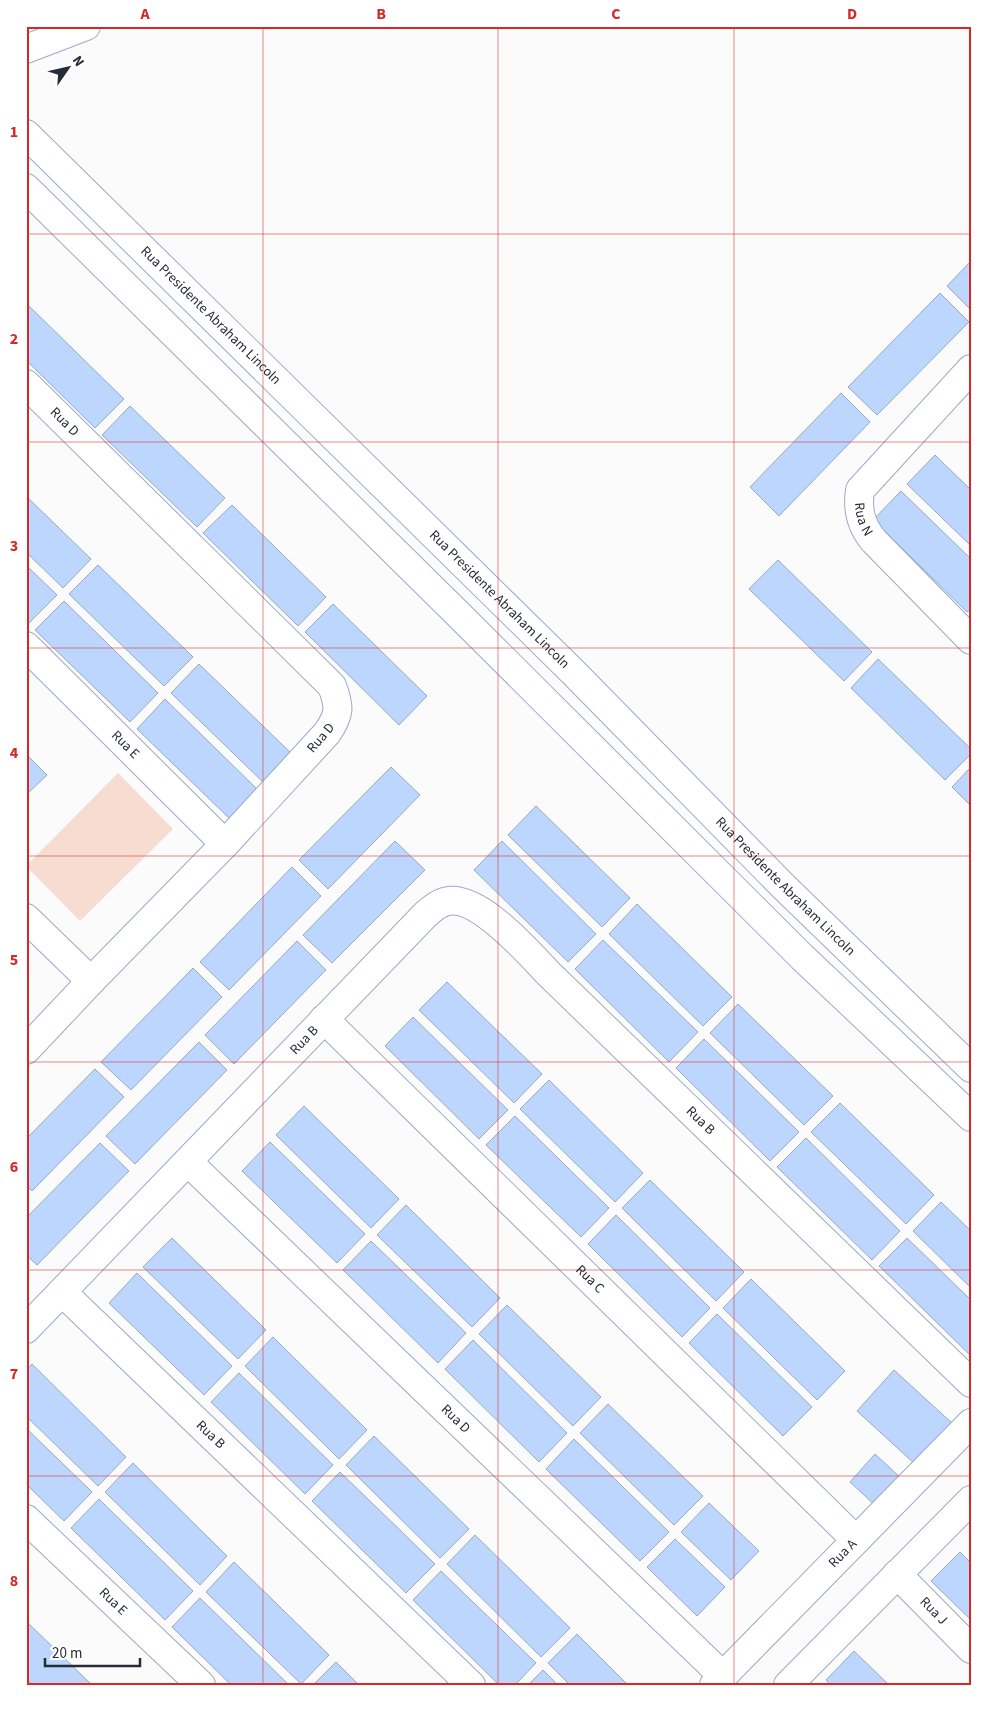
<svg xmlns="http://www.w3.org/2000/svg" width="997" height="1711" font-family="'Source Sans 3',sans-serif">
  <rect width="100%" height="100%" fill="#fbfbfb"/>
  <path fill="#f7dcd1" d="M118 773 173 829 80 921 26 866Z"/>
  <g fill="#bdd6fd" stroke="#97a9c5">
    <path d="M971 261V310L947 286Z"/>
    <path d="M940 293 969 322 877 415 848 387Z"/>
    <path d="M29 306 124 399 95 428 26 360V309Z"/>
    <path d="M841 393 870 422 779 516 750 487Z"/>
    <path d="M130 406 225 498 197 527 102 435Z"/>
    <path d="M935 455 971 490V546L907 484Z"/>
    <path d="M901 491 971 559V609L967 612 873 520Z"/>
    <path d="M26 496 91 559 63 588 26 552Z"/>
    <path d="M232 505 326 597 298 626 203 533Z"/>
    <path d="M778 560 872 652 844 681 749 589Z"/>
    <path d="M26 565 57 595 29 623 26 621Z"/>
    <path d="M98 565 193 657 164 686 69 594Z"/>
    <path d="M64 601 158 693 130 722 35 630Z"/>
    <path d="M333 604 427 696 399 725 305 632Z"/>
    <path d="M878 659 971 749V754L945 780 851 688Z"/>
    <path d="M199 664 294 756 266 785 171 693Z"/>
    <path d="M165 699 260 792 232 821 137 729Z"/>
    <path d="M26 754 47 775 26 795Z"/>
    <path d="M391 767 420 795 328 889 299 860Z"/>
    <path d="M971 767V806L952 787Z"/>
    <path d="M536 806 630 898 602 927 508 835Z"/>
    <path d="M395 841 425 870 332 963 303 935Z"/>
    <path d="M502 841 596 934 568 962 474 870Z"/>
    <path d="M292 867 321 896 229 990 200 962Z"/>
    <path d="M637 904 732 997 703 1026 609 934Z"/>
    <path d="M603 940 698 1032 669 1062 575 969Z"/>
    <path d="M297 941 326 970 234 1064 205 1035Z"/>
    <path d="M193 968 222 997 131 1090 101 1062Z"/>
    <path d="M447 982 542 1074 514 1103 419 1010Z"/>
    <path d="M738 1004 833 1096 804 1125 710 1033Z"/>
    <path d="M413 1017 508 1110 479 1139 385 1046Z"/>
    <path d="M704 1039 799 1132 770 1161 676 1068Z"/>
    <path d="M199 1042 227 1070 135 1164 106 1136Z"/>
    <path d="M95 1069 124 1097 32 1191 26 1185V1139Z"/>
    <path d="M549 1080 643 1173 615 1202 520 1109Z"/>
    <path d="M840 1103 934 1195 906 1224 811 1132Z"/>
    <path d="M304 1106 399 1199 371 1228 276 1135Z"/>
    <path d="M515 1116 609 1208 581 1237 486 1145Z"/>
    <path d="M806 1138 900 1231 872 1260 777 1167Z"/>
    <path d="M270 1142 365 1234 337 1263 242 1171Z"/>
    <path d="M100 1143 129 1171 37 1265 26 1255V1218Z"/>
    <path d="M650 1180 744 1272 716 1301 622 1208Z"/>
    <path d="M941 1202 971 1231V1288L913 1231Z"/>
    <path d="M406 1205 500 1298 472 1327 377 1235Z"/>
    <path d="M616 1215 710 1308 682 1337 588 1244Z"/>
    <path d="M172 1238 266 1330 238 1359 143 1267Z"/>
    <path d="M907 1238 971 1300V1356L879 1266Z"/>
    <path d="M371 1241 466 1333 438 1363 343 1270Z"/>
    <path d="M137 1273 232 1366 204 1395 109 1303Z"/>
    <path d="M751 1279 845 1371 817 1400 723 1308Z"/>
    <path d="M507 1305 601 1397 573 1426 479 1334Z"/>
    <path d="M717 1314 812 1407 783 1436 689 1343Z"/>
    <path d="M273 1337 367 1430 339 1459 245 1366Z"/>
    <path d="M473 1340 567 1433 539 1462 445 1369Z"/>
    <path d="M32 1364 126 1457 98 1486 26 1416V1370Z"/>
    <path d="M894 1370 953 1424 916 1465 857 1411Z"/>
    <path d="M239 1373 333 1465 305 1494 211 1402Z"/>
    <path d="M608 1404 703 1496 674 1525 580 1433Z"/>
    <path d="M26 1428 92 1492 64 1521 26 1484Z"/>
    <path d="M374 1436 469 1529 440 1558 346 1465Z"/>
    <path d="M574 1439 669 1532 640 1561 546 1469Z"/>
    <path d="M875 1454 903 1480 878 1508 850 1482Z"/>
    <path d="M133 1463 227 1556 200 1585 105 1492Z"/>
    <path d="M340 1472 435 1564 406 1593 312 1501Z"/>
    <path d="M99 1499 193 1591 165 1620 71 1528Z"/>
    <path d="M709 1503 759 1551 731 1580 681 1532Z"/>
    <path d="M475 1535 570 1628 541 1657 447 1564Z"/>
    <path d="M675 1539 725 1587 697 1616 647 1567Z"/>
    <path d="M960 1552 971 1563V1620L931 1581Z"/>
    <path d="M234 1562 329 1655 301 1684 206 1592Z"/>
    <path d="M441 1571 536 1663 515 1685H499L413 1600Z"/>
    <path d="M200 1598 289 1685H231L172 1627Z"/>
    <path d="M26 1621 92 1685H33L26 1678Z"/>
    <path d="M577 1634 626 1683 624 1685H570L548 1663Z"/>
    <path d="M854 1651 889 1685H831L826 1680Z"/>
    <path d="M336 1662 359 1685H313Z"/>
    <path d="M543 1670 558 1685H528Z"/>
  </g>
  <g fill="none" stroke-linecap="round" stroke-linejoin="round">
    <g stroke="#9aabc7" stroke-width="30">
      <g id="minor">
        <path d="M26 49 86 26"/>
        <path id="s1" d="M26 134 574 673 783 886 971 1068"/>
        <path d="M26 188 459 615 802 957 971 1117"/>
        <path id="s2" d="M971 369 860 490C857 510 861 526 874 541L971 640"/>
        <path id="s3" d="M26 384 332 686C340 707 340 714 327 733L225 844 91 981 26 1050"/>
        <path id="s4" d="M26 646 225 844"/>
        <path d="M26 918 91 981"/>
        <path id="s5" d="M324 1019 856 1540"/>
        <path id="s6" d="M188 1162 723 1676"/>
        <path id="s7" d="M62 1292 471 1685"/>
        <path id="s8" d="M26 1329 426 914C431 910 436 905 442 903 473 888 529 953 548 973L971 1383"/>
        <path id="s9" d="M26 1519 201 1685"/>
        <path id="s10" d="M897 1574 971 1649"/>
        <path id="s11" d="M714 1685 971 1423"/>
        <path d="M788 1685 971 1500"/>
      </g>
    </g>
    <use href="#minor" stroke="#fff" stroke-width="28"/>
  </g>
  <path fill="none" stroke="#d62828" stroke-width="1" stroke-opacity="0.55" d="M263 26V1685M498 26V1685M734 26V1685M26 234H971M26 442H971M26 648H971M26 856H971M26 1062H971M26 1270H971M26 1476H971"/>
  <g text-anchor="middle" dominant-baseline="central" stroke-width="4" stroke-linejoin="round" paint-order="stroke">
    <g font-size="14" fill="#252c37" stroke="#fff">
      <text stroke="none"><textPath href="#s1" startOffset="259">Rua Presidente Abraham Lincoln</textPath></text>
      <text stroke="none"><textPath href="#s3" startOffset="54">Rua D</textPath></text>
      <text stroke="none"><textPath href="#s2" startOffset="194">Rua N</textPath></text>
      <text stroke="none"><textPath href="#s1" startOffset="664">Rua Presidente Abraham Lincoln</textPath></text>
      <text transform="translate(321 738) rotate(-50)">Rua D</text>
      <text stroke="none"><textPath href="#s4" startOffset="140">Rua E</textPath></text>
      <text stroke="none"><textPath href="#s1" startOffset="1069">Rua Presidente Abraham Lincoln</textPath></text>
      <text stroke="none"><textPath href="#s8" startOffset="401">Rua B</textPath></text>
      <text stroke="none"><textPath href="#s8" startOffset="941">Rua B</textPath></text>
      <text stroke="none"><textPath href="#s5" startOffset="372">Rua C</textPath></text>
      <text stroke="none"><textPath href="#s6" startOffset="371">Rua D</textPath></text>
      <text stroke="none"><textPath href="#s7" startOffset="206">Rua B</textPath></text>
      <text stroke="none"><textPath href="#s11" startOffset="184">Rua A</textPath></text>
      <text stroke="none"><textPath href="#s9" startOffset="120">Rua E</textPath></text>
      <text stroke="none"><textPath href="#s10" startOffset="52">Rua J</textPath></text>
    </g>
  </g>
  <rect width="997" height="1711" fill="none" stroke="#ffffff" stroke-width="55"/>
  <g transform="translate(68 68) rotate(56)" stroke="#ffffff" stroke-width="4" paint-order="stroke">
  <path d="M0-4L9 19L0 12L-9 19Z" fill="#252c37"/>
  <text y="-8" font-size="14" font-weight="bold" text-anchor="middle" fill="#252c37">N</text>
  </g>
  <path d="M45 1658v8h95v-8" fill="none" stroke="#252c37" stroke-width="2.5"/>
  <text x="52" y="1658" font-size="15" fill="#252c37" stroke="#ffffff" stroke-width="4" paint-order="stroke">20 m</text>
  <rect x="28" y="28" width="942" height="1656" fill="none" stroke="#d62828" stroke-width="2"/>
  <g font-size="16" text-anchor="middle" font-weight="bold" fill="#d62828">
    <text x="145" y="19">A</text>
    <text x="381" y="19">B</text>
    <text x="616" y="19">C</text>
    <text x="852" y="19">D</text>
    <text x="14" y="137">1</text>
    <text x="14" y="344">2</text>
    <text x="14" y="551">3</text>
    <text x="14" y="758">4</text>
    <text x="14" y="965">5</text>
    <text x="14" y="1172">6</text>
    <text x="14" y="1379">7</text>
    <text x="14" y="1586">8</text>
  </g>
</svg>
